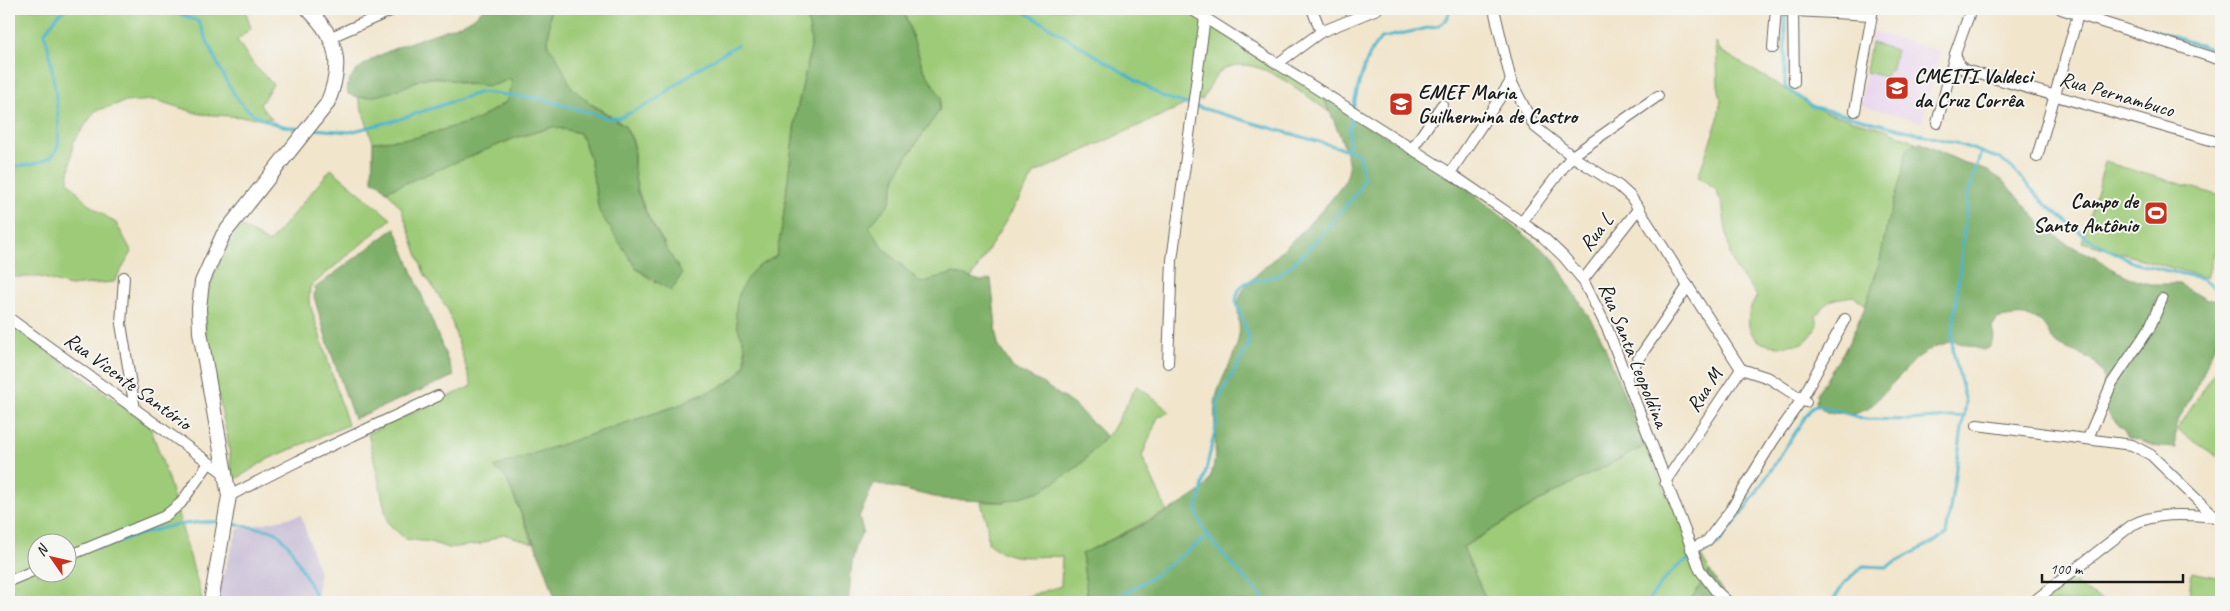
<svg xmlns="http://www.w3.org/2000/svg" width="2230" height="611" font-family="Caveat,sans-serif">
  <rect width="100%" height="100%" fill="#f6f6f2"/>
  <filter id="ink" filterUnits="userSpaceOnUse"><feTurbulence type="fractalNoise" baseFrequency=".02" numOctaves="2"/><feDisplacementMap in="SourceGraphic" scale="10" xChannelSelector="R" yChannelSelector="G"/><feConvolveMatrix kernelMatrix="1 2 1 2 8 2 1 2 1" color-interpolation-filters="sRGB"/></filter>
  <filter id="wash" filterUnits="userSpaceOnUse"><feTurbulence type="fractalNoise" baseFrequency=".0096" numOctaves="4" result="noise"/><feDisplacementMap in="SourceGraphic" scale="20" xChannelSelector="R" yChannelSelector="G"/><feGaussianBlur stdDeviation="1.12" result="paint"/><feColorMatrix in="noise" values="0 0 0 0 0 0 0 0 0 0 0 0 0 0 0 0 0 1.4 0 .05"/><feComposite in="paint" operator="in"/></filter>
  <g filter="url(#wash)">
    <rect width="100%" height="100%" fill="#f1e5cc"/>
    <path fill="#e8d2ee" d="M1872 31 1940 51 1922 122 1861 105Z"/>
    <path fill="#c9bfd7" d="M301 515 319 573 317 602H214L238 529Z"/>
    <g fill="#9ecb78" stroke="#5d744a" fill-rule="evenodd">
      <path d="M9 9H245L251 28 237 40 253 64 273 84 260 105 272 119 200 114 155 100 124 102 95 111 73 143 68 181 88 204 116 223 132 252 114 282 70 286 40 277H9Z"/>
      <path d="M552 9H805L810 31 811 47 796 114 782 227 776 256 756 268 739 330 745 343V364L737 375 721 388 692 397 682 404 495 467 506 478 533 543 503 534 481 544 448 548 430 542 405 539 388 523 368 433 472 386 448 310 424 273 401 208 386 190 515 138 553 127 580 133 590 158 599 211 637 269 655 283 665 244C649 220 638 199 634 171 633 163 636 153 634 144 627 117 591 109 573 89 563 77 560 59 548 47L550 12Z"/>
      <path d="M903 9H1185L1324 98 1329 112C1303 94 1258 52 1224 69 1214 74 1208 91 1202 100H1195L1035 173 970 280 954 273 921 283 884 249 869 227 890 202 896 177 906 158 939 111 941 98 923 68Z"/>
      <path d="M1716 42 1721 51 1824 112 1886 129 1917 143H1914L1907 151 1902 175 1887 224 1880 261 1866 305 1853 296C1834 299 1827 299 1816 316L1818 325C1814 331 1810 339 1803 343 1799 345 1793 344 1788 345 1752 351 1738 325 1757 296L1736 269 1730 255 1722 204 1715 188 1698 177 1718 119 1721 99 1718 85Z"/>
      <path d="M1871 43 1896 50 1891 71H1888L1886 77 1866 72Z"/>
      <path d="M510 77 512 83 506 102 477 120 414 138 373 142 358 98 386 93 423 78H445L468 85Z"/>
      <path d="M2105 162 2221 196V230L2207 278 2082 242Z"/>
      <path d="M331 169 391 219 310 287 309 301 348 425 266 460 233 481 228 440 205 335 206 298 222 254 241 226 269 243Z"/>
      <path d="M9 323 150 426 167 475 203 602H9V393H13L9 352ZM38 544H68V574H38Z"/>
      <path d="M2221 362V459L2177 430Z"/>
      <path d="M1137 385 1170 412 1158 417 1142 456 1167 511 1082 554 1088 602H1009L1061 586 1062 557C1033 554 1013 564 988 543L987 524 981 502H1005L1079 466 1113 429Z"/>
      <path d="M1645 446C1664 490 1685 531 1710 571L1689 602H1487L1463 547 1555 492Z"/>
      <path d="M2192 572 2221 578V602H2188Z"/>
      <path d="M2068 579 2105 602H2039Z"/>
    </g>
    <g fill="#7eaf68" stroke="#4d6642">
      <path d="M483 9H552L550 12 548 46 556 55 572 88 592 105 625 126 634 145V167L637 191 648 218 682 274 671 291 637 269 599 211 590 158 580 133 553 127 515 138 386 191 379 183 372 181 373 142 414 138 477 120 506 102 512 83 510 78C482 97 454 74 425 78 419 79 413 83 407 86 389 93 366 102 348 94 338 56 445 34 468 21 474 18 479 13 483 9Z"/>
      <path d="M805 9H903L923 68 941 97 939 111 906 158 896 177 890 202 869 227 884 249 921 283 954 273 981 281 991 279 998 345 1013 368 1042 383 1074 405 1106 436 1079 466 1043 490 1005 502 943 499 874 483 859 517 863 531C849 556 852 576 848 602H556L546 570 506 478 494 467 682 404C699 392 738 387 745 364 748 353 743 340 739 331 731 309 739 284 756 268 762 263 770 260 776 256L782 227 796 114 811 47 810 31Z"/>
      <path d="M1324 98 1453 177 1552 257 1600 335 1645 446 1555 492 1463 547 1487 602H1088L1082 554C1104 543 1198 501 1207 484 1222 457 1211 426 1216 398 1220 378 1236 358 1239 335 1241 322 1235 310 1240 297 1245 283 1256 276 1266 266 1284 249 1343 194 1348 173 1352 155 1331 117 1324 98Z"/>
      <path d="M1914 143H1921L1962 162 1988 171 2002 180 2046 229 2070 246 2096 257 2110 268 2138 281 2150 284H2179L2207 300H2221V329L2202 376 2176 425 2175 443 2176 448 2158 447 2126 437 2125 432 2105 410C2103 397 2107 380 2100 369 2090 352 2067 353 2054 341 2047 335 2047 324 2038 320 2025 313 2011 316 1997 319L1992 327 1994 337 1989 348 1983 350 1953 341 1934 347 1917 358 1868 409 1854 414 1828 413 1816 404 1817 394 1847 346 1866 305 1880 261 1887 224 1902 175 1907 150Z"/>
      <path d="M395 228 454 376 354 419 329 347 314 297 315 288Z"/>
      <path d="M1710 571 1729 602H1689Z"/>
    </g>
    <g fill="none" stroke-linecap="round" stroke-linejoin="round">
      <g stroke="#4cb5ca" stroke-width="3">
        <path d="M169 9 199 22C209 45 229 95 248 110 262 122 284 127 302 129"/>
        <path d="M1020 9 1163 97 1358 153 1364 177 1359 190C1338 214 1306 257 1280 274 1262 285 1240 272 1236 301L1248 334 1249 345 1218 401 1216 426 1197 510C1199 536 1249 581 1267 602"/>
        <path d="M2088 9 2221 52"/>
        <path d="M1785 12V87L1811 106 1955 143 1998 158 2011 167 2045 204 2086 237 2134 263 2200 278 2221 292"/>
        <path d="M313 129 350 132 400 119 481 92 543 99 607 118H619L651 103 699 68 737 45"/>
        <path d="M1349 150C1347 125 1362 53 1382 38L1437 26C1445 22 1449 18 1450 9"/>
        <path d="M9 166C23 166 47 164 56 151 64 137 52 69 49 51 48 44 45 39 45 32L59 14 66 9"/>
        <path d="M228 523 275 531 290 547 319 602"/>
        <path d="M97 549C135 535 179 520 220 522"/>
        <path d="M1102 602C1139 592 1177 558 1208 536"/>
        <path d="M1647 602C1658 588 1669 570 1686 561 1698 554 1709 553 1719 542 1754 502 1782 450 1813 406L1817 405 1865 419 1908 420 1965 416"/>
        <path d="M1832 602 1845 582 1863 566 1886 567 1946 535 1966 402 1953 351 1952 339 1968 196 1981 152"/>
      </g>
    </g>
  </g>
  <g filter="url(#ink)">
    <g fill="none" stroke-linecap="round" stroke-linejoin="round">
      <g stroke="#67625a" stroke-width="12">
        <g id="street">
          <path d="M1191 9 1450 173 1543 237 1563 256 1583 280 1608 330 1700 570 1715 590 1728 602"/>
          <path d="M1312 9 1321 32"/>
          <path d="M1494 9 1511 81 1534 126 1572 156 1619 186 1631 197 1741 369"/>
          <path d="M1793 9 1794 82"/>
          <path d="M2061 9 2221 60"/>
          <path d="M1776 10 1871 15"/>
          <path d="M331 37 395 9"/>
          <path d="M1773 48 1776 9"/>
          <path d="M1955 54 1960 66 1965 70 2221 143"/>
          <path d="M1277 64 1321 32 1377 9"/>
          <path d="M1855 111 1873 9"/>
          <path d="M1937 123 1955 54 1971 9"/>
          <path d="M1412 149 1442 105"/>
          <path d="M2037 157 2078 15"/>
          <path d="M1450 173 1511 81"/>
          <path d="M1522 222 1572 156 1658 96"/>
          <path d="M124 277 121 324 135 409"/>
          <path d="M1583 280 1639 208"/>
          <path d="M9 318 225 474"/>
          <path d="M1168 363 1172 260 1205 18"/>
          <path d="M1741 369 1769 378 1806 402"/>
          <path d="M1626 377 1688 286"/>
          <path d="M1977 425 2132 445 2151 455 2215 517"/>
          <path d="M2088 438 2112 383 2149 329 2162 299"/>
          <path d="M1665 482 1741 369"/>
          <path d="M229 496 298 461 438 396"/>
          <path d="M1691 549 1707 541 1732 508 1773 441 1802 399 1845 319"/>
          <path d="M68 556 165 516 181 503 209 463"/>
          <path d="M9 581 38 569"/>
          <path d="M2033 602 2132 525C2158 511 2189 515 2218 517"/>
        </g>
      </g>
      <g stroke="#67625a" stroke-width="16">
        <path id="secondary" d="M211 602 229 496 200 332 199 308 202 282 223 235 327 104C344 64 338 39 308 9"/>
      </g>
      <use href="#street" stroke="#fff" stroke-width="10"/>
      <use href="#secondary" stroke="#fff" stroke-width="14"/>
    </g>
  </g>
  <defs>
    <g id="school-square" transform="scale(1.25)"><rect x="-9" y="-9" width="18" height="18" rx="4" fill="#c8321e" stroke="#f6f6f2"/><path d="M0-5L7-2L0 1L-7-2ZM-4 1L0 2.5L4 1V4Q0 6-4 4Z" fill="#fff"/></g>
    <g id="stadium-square" transform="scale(1.25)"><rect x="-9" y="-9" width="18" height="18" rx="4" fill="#c8321e" stroke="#f6f6f2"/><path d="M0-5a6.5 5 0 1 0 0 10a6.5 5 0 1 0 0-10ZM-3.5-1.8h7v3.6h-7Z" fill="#fff"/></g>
  </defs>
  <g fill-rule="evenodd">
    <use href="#school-square" x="1897" y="88"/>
    <use href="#school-square" x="1401" y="104"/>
    <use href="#stadium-square" x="2156" y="213"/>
  </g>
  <g text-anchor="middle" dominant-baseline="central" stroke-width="4" stroke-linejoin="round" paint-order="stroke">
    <g font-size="21" font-weight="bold" fill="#1c1c1c" stroke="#f6f6f2" text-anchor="start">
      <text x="1914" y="76">CMEITI Valdeci<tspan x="1914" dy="24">da Cruz Corrêa</tspan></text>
      <text x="1418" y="92">EMEF Maria<tspan x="1418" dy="24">Guilhermina de Castro</tspan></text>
      <text x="2138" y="201" text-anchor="end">Campo de<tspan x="2138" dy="24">Santo Antônio</tspan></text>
    </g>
    <g font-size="21" fill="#1c1c1c" stroke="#f6f6f2">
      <text transform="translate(2117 94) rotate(16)">Rua Pernambuco</text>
      <text transform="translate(1596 232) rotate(-52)">Rua L</text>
      <text transform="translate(1634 355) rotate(68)">Rua Santa Leopoldina</text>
      <text transform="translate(128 381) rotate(36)">Rua Vicente Santório</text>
      <text transform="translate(1704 390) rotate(-56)">Rua M</text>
    </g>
  </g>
  <rect width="2230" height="611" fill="none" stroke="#f6f6f2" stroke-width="30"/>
  <g transform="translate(52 558) rotate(304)"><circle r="24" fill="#f6f6f2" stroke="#9f9f9c"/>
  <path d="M0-4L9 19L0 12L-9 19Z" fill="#c8321e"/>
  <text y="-8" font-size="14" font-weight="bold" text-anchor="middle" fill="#1c1c1c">N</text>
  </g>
  <path d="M2042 574v8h141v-8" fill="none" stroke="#1c1c1c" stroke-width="2.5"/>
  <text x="2050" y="574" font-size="15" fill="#1c1c1c" stroke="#f6f6f2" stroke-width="4" paint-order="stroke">100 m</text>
</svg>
